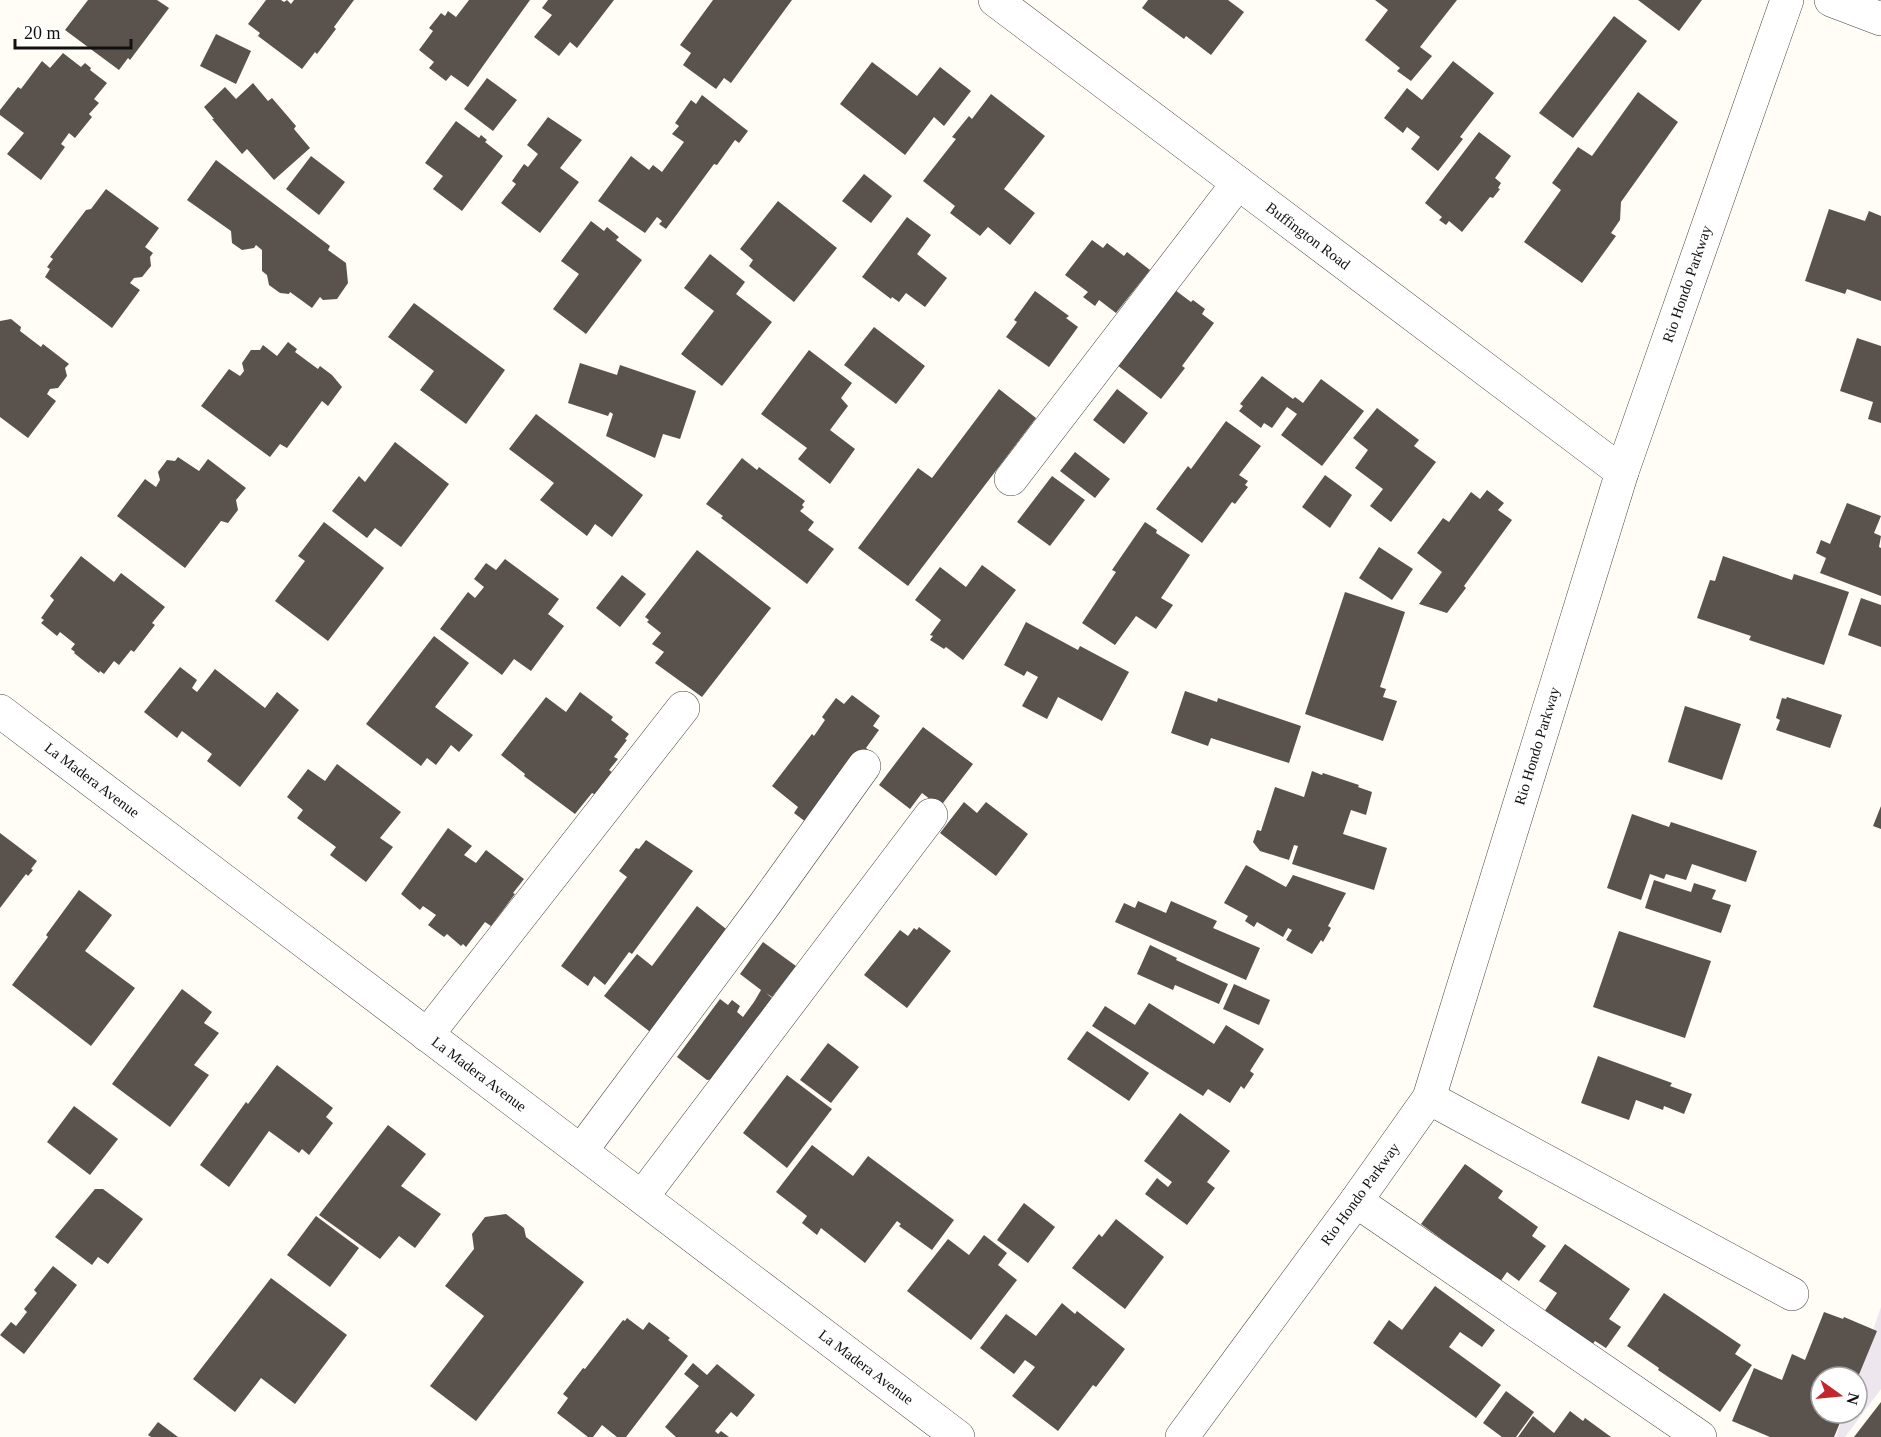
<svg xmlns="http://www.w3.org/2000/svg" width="1881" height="1437" font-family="'Times New Roman',serif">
  <rect width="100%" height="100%" fill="#fffdf5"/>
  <path fill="#eee6ef" d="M1881 1307V1389L1845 1437H1836L1844 1413H1857V1377Z"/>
  <g fill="#5a524d">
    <path d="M88 0H157L169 8 130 60 128 58 119 70 65 30Z"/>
    <path d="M266 0H281L284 2 287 0 291 4 294 0H354L334 27 336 29 317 54 315 52 302 69 258 36 260 33 248 24Z"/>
    <path d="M469 0H530L468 87 451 75 446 81 429 68 434 62 419 50 433 31 429 28 441 13 445 16 448 11 456 17Z"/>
    <path d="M548 0H614L577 48 570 42 559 56 534 37 552 15 542 8Z"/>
    <path d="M713 0H792L731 83 724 78 716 89 683 65 691 53 680 45Z"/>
    <path d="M1148 0H1228L1244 12 1211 55 1186 36 1184 39 1142 8Z"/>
    <path d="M1375 0H1457L1420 47 1432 56 1411 81 1397 71 1400 68 1365 40 1388 10Z"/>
    <path d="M1638 0H1702L1679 31Z"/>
    <path d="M1614 16 1647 41 1573 138 1539 113Z"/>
    <path d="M216 34 251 51 236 84 200 66Z"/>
    <path d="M63 53 81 67 85 63 91 68 90 70 107 83 94 99 99 103 89 114 92 117 75 138 69 133 61 144 65 147 41 180 7 154 24 133 0 115V110L18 87 21 89 42 61 50 68Z"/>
    <path d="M1453 61 1494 93 1460 137 1463 139 1438 171 1411 149 1420 137 1407 127 1403 133 1384 118 1407 88 1422 100Z"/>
    <path d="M872 62 917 96 940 67 971 91 944 126 934 117 905 155 840 104Z"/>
    <path d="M487 78 517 100 493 131 464 109Z"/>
    <path d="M253 83 268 101 272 98 296 126 294 129 310 148 274 180 247 149 242 154 212 119H214L204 107 225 87 236 99Z"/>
    <path d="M1638 92 1678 122 1621 202 1620 220 1611 233 1616 236 1582 283 1524 242 1561 190 1552 183 1578 147 1592 156Z"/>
    <path d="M991 94 1045 136 1004 189 1035 213 1010 245 988 227 980 236 950 213 955 206 923 181 956 139 952 137 969 116 972 119Z"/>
    <path d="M702 95 748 131 739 143 735 140 717 165 714 164 666 229 659 224 662 221 657 217 645 233 598 201 631 156 649 170 653 165 662 172 684 142 672 134 679 126 675 123 691 100 696 104Z"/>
    <path d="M548 117 582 140 560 168 579 182 540 233 501 203 516 184 512 181 524 164 528 167 538 154 527 145Z"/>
    <path d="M456 121 479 138 481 135 487 140 485 142 503 156 462 211 433 189 443 176 425 163Z"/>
    <path d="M1479 132 1511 156 1495 178 1501 183 1498 188 1500 189 1493 198 1490 197 1462 232 1449 221 1446 225 1439 220 1442 217 1425 203Z"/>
    <path d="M311 156 345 182 319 215 286 189Z"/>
    <path d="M216 160 330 246 328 250 346 263 348 283 337 299 323 300 320 297 312 308 290 292 289 294 280 293 269 285 267 275 262 271V250L256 245 254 248 242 250 232 243 231 231 187 200Z"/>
    <path d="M864 174 892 196 871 223 842 201Z"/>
    <path d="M106 189 159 228 145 247 153 253 150 257 151 266 142 277 134 278 130 283 140 290 112 328 45 277 50 269 47 267 53 259 50 257 86 210 91 209Z"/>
    <path d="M778 201 837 248 794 302 749 266 753 260 740 249Z"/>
    <path d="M1829 209 1865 221 1869 211 1881 216V301L1847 289 1845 294 1805 281Z"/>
    <path d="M907 217 931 235 917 254 947 278 925 307 906 293 899 302 892 297 891 299 862 277Z"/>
    <path d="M591 221 604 231 607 227 619 237 616 240 642 260 586 334 553 309 579 274 561 261Z"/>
    <path d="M1092 240 1103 248 1107 243 1124 256 1127 252 1150 270 1116 313 1099 300 1095 306 1083 297 1088 292 1065 275Z"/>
    <path d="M710 254 745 282 736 294 772 322 722 386 681 354 714 311 684 288Z"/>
    <path d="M1175 290 1191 302 1193 300 1205 309 1202 314 1214 323 1182 366 1185 368 1161 399 1117 365Z"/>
    <path d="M1035 291 1069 316 1066 318 1078 327 1049 367 1006 337 1017 322 1014 320Z"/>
    <path d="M414 303 505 370 466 424 420 390 434 371 388 337Z"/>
    <path d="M11 319 21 327 20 331 41 347 43 344 69 364 65 368 67 376 58 388 50 389 47 394 56 401 28 438 0 417V321Z"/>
    <path d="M874 327 925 366 896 404 844 365Z"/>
    <path d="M1857 338 1881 346V423L1868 419 1873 402 1840 391Z"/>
    <path d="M288 342 297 349 295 352 318 369 320 366 332 375 342 387 328 406 322 401 287 448 280 444 270 457 201 406 229 369 240 376 244 371 242 363 251 350H260L263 345 277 356Z"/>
    <path d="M809 350 852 383 841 398 848 406 830 430 855 449 830 484 798 459 807 448 761 414Z"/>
    <path d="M580 363 617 375 620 365 696 391 680 439 663 434 655 458 606 436 613 414 610 412 608 416 568 403Z"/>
    <path d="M1262 376 1293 399 1295 397 1303 403 1321 379 1364 411 1322 466 1281 435 1297 414 1287 407 1272 428 1264 423 1261 428 1239 411 1243 406 1240 404Z"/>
    <path d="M999 389 1036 418 908 586 858 548 918 468 932 478Z"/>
    <path d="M1117 389 1148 413 1124 444 1093 420Z"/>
    <path d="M1377 408 1419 440 1414 446 1436 462 1391 522 1370 506 1383 489 1355 468 1368 450 1353 438Z"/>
    <path d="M536 414 643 495 612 537 595 524 587 536 540 500 554 483 509 449Z"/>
    <path d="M1226 421 1261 446 1239 475 1248 481 1245 485 1248 487 1235 504 1232 502 1202 543 1156 509 1188 466 1191 469Z"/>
    <path d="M395 442 449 484 401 547 375 528 367 538 332 511 359 476 365 482Z"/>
    <path d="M1075 452 1110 479 1095 498 1060 471Z"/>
    <path d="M178 457 199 471 208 459 246 488 236 500 238 510 228 523 221 521 185 568 117 516 145 479 156 487 160 480 158 472 167 460 175 461Z"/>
    <path d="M742 458 757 470 759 467 805 501 802 505 804 507 800 511 814 522 808 530 834 549 807 584 721 518 723 516 706 504Z"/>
    <path d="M1325 475 1352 495 1330 528 1302 507Z"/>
    <path d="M1052 476 1085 500 1050 546 1017 522Z"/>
    <path d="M1487 490 1504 503 1498 510 1512 520 1464 586 1466 588 1447 613 1419 604 1442 572 1417 553 1443 518 1449 522 1471 492 1480 499Z"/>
    <path d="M1847 503 1881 516 1874 533 1881 536 1879 547 1881 548V596L1820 573 1826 558 1816 553 1821 540 1830 544Z"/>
    <path d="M324 522 384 568 328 641 275 601 305 561 298 556Z"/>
    <path d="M1145 522 1157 530 1156 533 1190 555 1161 598 1173 605 1156 629 1136 616 1115 645 1082 623 1116 572 1112 570Z"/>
    <path d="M1379 547 1413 569 1392 600 1359 578Z"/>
    <path d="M697 550 771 608 702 697 655 663 664 652 652 644 661 633 647 622 649 620 645 617Z"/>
    <path d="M81 556 114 582 121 573 165 607 152 623 155 625 134 652 131 650 119 665 114 661 104 674 100 671 99 673 74 653 75 652 71 649 75 644 60 632 57 636 41 623 44 620 41 618 54 600 50 596Z"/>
    <path d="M1723 556 1792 580 1794 574 1849 592 1824 665 1749 640 1751 636 1697 618 1710 580 1715 581Z"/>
    <path d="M505 559 559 599 548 614 564 626 531 671 514 659 502 675 440 629 468 592 475 598 484 587 474 579 486 563 496 570Z"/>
    <path d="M982 565 1016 590 963 660 946 647 944 649 930 640 933 636 930 635 941 620 915 600 940 567 966 587Z"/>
    <path d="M622 575 646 594 620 627 596 608Z"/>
    <path d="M1345 592 1405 612 1380 687 1386 689 1383 697 1397 701 1383 741 1305 714Z"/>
    <path d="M1861 598 1881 605V647L1848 635Z"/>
    <path d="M1026 622 1078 650 1080 646 1129 672 1102 721 1058 697 1047 719 1022 706 1038 677 1027 671 1024 676 1004 665Z"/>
    <path d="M434 636 469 663 435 707 473 735 459 752 451 745 436 765 427 758 421 766 366 724Z"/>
    <path d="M180 667 197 680 192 688 197 692 215 669 265 708 277 692 299 710 240 787 207 761 212 754 182 731 177 738 144 712Z"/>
    <path d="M1185 691 1217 702 1218 698 1301 726 1289 763 1211 738 1208 746 1171 733Z"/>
    <path d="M580 692 613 717 611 720 629 734 625 739 627 740 614 757 618 759 609 770 613 773 596 795 592 793 575 814 524 776 525 774 501 755 546 697 566 712Z"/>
    <path d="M852 695 880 716 873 726 879 730 866 748 869 751 845 782 806 822 794 813 798 807 772 786 812 734 814 736 825 720 822 717 836 698 844 704Z"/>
    <path d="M1787 697 1842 715 1830 748 1776 730 1780 720 1776 718 1782 698 1786 699Z"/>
    <path d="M1685 706 1741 724 1722 780 1668 762Z"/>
    <path d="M923 727 973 764 940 807 922 793 910 809 879 785Z"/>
    <path d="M337 764 401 812 380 838 393 847 366 882 330 855 336 847 297 818 303 810 287 797 308 769 325 781Z"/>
    <path d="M1312 771 1322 775 1323 773 1359 785 1358 787 1372 792 1366 815 1351 810 1343 834 1387 848 1374 890 1292 864 1298 846 1294 845 1289 860 1260 851 1253 842 1257 830 1261 831 1275 787 1304 797Z"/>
    <path d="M964 802 977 813 986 802 1028 834 996 876 940 833Z"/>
    <path d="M1881 806V829L1873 826Z"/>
    <path d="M1632 814 1669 827 1671 822 1757 851 1746 882 1692 864 1686 880 1666 874 1664 879 1650 874 1641 900 1607 888Z"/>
    <path d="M448 828 472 846 464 855 476 863 486 850 524 879 513 893 515 894 491 926 485 922 466 947 463 944 461 946 447 934 444 937 428 925 436 915 423 906 420 910 401 894Z"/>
    <path d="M0 833 37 861 31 869 33 870 28 876 26 874 0 908Z"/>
    <path d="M646 840 693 871 632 954 629 952 605 985 594 976 588 986 561 966 627 877 619 871 636 848 639 849Z"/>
    <path d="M1246 865 1286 887 1293 875 1346 893 1328 926 1331 928 1323 942 1321 940 1312 954 1286 940 1292 930 1288 928 1283 937 1257 922 1254 927 1245 921 1248 916 1224 903Z"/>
    <path d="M1654 880 1691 892 1694 883 1716 890 1712 899 1731 905 1721 933 1645 908Z"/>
    <path d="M79 890 112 915 85 951 135 988 91 1046 12 985 48 937 46 935Z"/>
    <path d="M1138 901 1166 913 1171 901 1217 921 1213 928 1260 948 1246 980 1115 922 1124 903 1135 908Z"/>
    <path d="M697 906 735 936 658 1038 604 996 637 954 652 966Z"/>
    <path d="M919 927 951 951 907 1008 864 975 900 930 908 936 914 928 917 930Z"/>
    <path d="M1619 931 1711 961 1685 1038 1593 1007Z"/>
    <path d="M763 942 796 966 772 997 766 993 772 998 722 1078 707 1080 677 1057 720 999 728 1005 732 1000 740 1006 737 1012 743 1017 754 1002 761 990 740 974Z"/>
    <path d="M1150 945 1177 958 1176 960 1228 984 1219 1004 1175 985 1173 990 1137 974Z"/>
    <path d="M1234 984 1270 1000 1259 1025 1223 1009Z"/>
    <path d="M182 989 212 1012 204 1023 219 1033 194 1065 209 1075 170 1127 112 1084Z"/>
    <path d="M1149 1003 1214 1044 1226 1025 1264 1049 1250 1071 1254 1074 1244 1089 1241 1086 1230 1103 1208 1089 1203 1096 1092 1026 1105 1006 1135 1025Z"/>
    <path d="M1087 1031 1149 1073 1129 1101 1067 1059Z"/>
    <path d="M828 1043 859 1067 831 1103 800 1080Z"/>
    <path d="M1598 1056 1672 1083 1670 1086 1692 1094 1684 1114 1664 1106 1663 1110 1636 1100 1629 1120 1581 1103Z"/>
    <path d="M277 1065 333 1108 326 1117 333 1123 309 1155 302 1149 299 1153 269 1131 229 1187 200 1165 246 1102 248 1104Z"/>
    <path d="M787 1075 832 1109 787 1168 743 1133Z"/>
    <path d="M74 1106 118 1139 90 1175 47 1142Z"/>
    <path d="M1180 1113 1230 1151 1207 1182 1215 1188 1187 1225 1145 1194 1157 1178 1168 1187 1172 1182 1144 1161Z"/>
    <path d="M388 1125 426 1154 401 1186 441 1214 415 1248 399 1236 380 1259 319 1215Z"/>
    <path d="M812 1145 853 1176 868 1156 954 1220 932 1250 899 1226 901 1224 897 1221 865 1263 821 1228 817 1235 802 1223 807 1216 776 1192Z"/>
    <path d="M1465 1164 1503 1191 1498 1198 1538 1227 1532 1236 1546 1246 1519 1281 1507 1272 1500 1282 1421 1224Z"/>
    <path d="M95 1189H103L143 1219 108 1264 98 1257 92 1265 55 1237Z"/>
    <path d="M1024 1203 1055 1227 1028 1263 997 1240Z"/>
    <path d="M506 1214 524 1228 526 1237 584 1282 476 1421 430 1386 484 1316 445 1286 474 1249 472 1234 485 1217Z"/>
    <path d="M316 1216 359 1248 330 1287 287 1255Z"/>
    <path d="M1116 1219 1164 1257 1125 1309 1072 1268 1099 1234 1102 1237Z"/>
    <path d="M984 1235 1007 1253 998 1265 1017 1280 971 1340 907 1291 948 1239 969 1255Z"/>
    <path d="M1565 1244 1630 1289 1609 1319 1621 1327 1606 1348 1595 1341 1592 1345 1544 1312 1557 1293 1539 1281Z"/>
    <path d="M53 1266 77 1285 24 1354 0 1335 11 1322 16 1326 27 1312 24 1309 37 1293 34 1290Z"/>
    <path d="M271 1278 347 1335 295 1404 261 1378 235 1412 193 1379Z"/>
    <path d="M1435 1286 1495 1330 1482 1347 1460 1332 1449 1347 1501 1385 1476 1418 1373 1343 1389 1320 1402 1330Z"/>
    <path d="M1664 1293 1741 1345 1735 1354 1752 1365 1720 1412 1658 1370 1659 1368 1627 1346Z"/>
    <path d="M1062 1303 1075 1314 1077 1311 1125 1349 1096 1387 1093 1385 1058 1431 1012 1396 1035 1367 1025 1360 1014 1374 980 1348 1006 1314 1036 1336Z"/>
    <path d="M1824 1312 1843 1319 1844 1317 1877 1331 1858 1377H1821V1413H1844L1834 1437H1770L1732 1421 1754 1368 1782 1380 1792 1354 1805 1360Z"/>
    <path d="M627 1318 643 1330 649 1322 670 1338 668 1340 688 1356 626 1437H617L602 1425 593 1437H588L557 1413 568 1398 563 1394 583 1368 585 1369 623 1320 625 1321Z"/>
    <path d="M693 1363 707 1375 717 1364 755 1395 737 1417 731 1412 715 1431 718 1434 721 1431 729 1437H676L665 1427 699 1386 684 1374Z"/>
    <path d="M1506 1391 1534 1412 1516 1437H1502L1483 1423Z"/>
    <path d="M1881 1402V1437H1854Z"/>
    <path d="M1570 1411 1583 1421 1585 1418 1611 1437H1518L1533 1416 1554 1433Z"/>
    <path d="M158 1422 178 1437H151L148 1435Z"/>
  </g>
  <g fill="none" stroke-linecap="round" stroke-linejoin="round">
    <g stroke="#444" stroke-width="34">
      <g id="minor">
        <path d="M995 0 1622 472"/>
        <path d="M1831 0 1881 19"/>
        <path d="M1011 479 1238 183"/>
        <path d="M0 711 958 1437"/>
        <path d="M427 1035 683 708"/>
        <path d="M1429 1098 1792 1294"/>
        <path d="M581 1151 765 904 864 766"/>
        <path d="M642 1197 931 815"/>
        <path d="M1356 1201 1700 1437"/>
        <path d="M1182 1437 1356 1201 1429 1098 1622 472 1787 0"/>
      </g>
    </g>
    <use href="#minor" stroke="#fff" stroke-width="33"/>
  </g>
  <g text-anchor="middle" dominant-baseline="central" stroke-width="6" stroke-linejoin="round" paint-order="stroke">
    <g font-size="15" fill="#111" stroke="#fff">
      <text transform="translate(1308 236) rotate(37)">Buffington Road</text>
      <text transform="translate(1687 284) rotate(-71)">Rio Hondo Parkway</text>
      <text transform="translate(1537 746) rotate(-73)">Rio Hondo Parkway</text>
      <text transform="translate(92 780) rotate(37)">La Madera Avenue</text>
      <text transform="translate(479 1074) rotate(37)">La Madera Avenue</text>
      <text transform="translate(1360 1194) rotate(-54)">Rio Hondo Parkway</text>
      <text transform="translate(866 1367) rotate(37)">La Madera Avenue</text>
    </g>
  </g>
  <g transform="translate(1839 1395) rotate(105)"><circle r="28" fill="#ffffff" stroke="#a0a0a0" stroke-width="1.5"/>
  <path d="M0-4.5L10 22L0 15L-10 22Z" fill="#c4262e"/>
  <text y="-9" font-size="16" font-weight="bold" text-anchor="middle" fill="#111111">N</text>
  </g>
  <path d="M15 39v9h116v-9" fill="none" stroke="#111111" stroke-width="3"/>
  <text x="24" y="39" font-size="18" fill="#111111" stroke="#ffffff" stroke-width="4.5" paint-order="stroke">20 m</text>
</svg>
